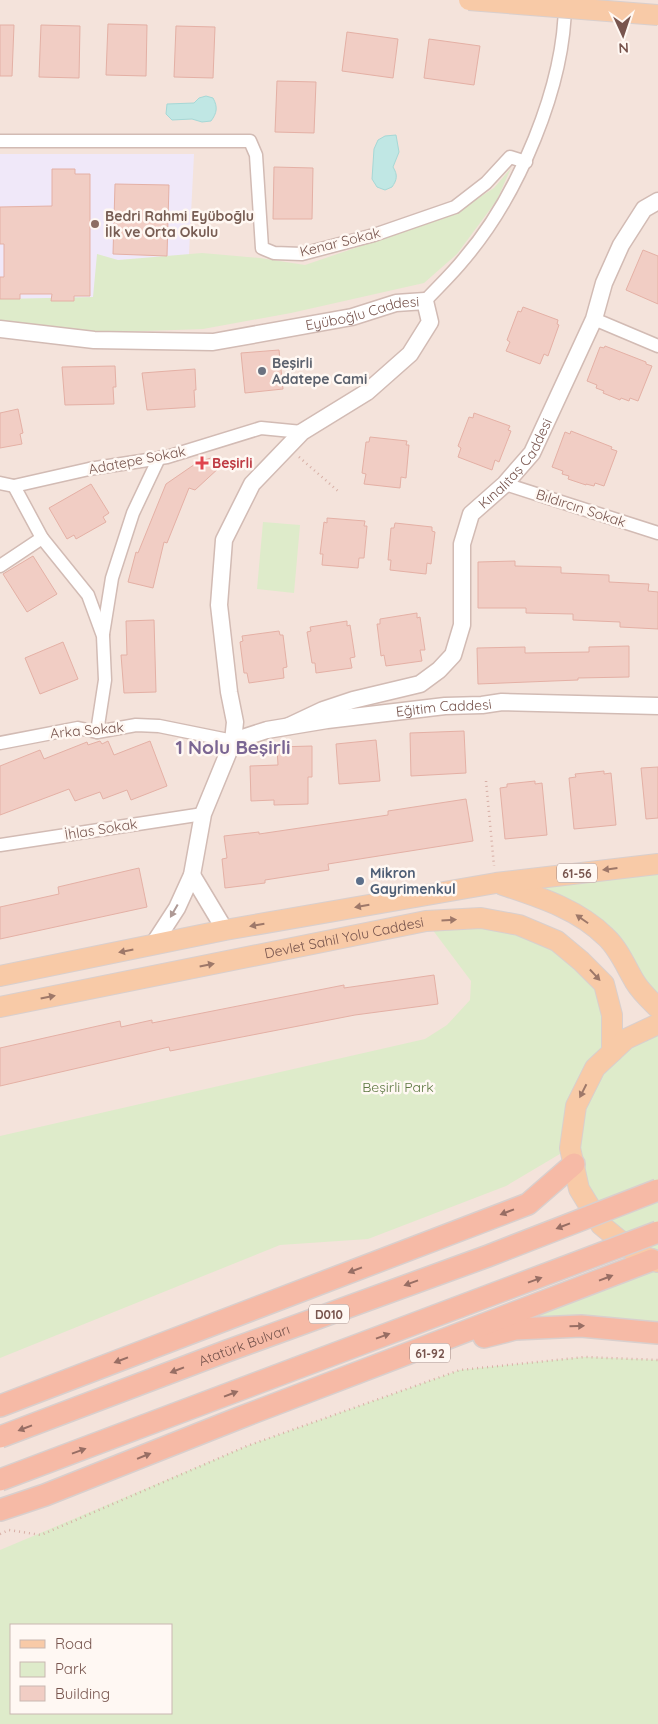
<svg xmlns="http://www.w3.org/2000/svg" width="658" height="1724" font-family="Quicksand,sans-serif">
  <rect width="100%" height="100%" fill="#fcf3ec"/>
  <path fill="#f4e3db" fill-rule="evenodd" d="M0 0H658V1724H0ZM11 1625H171V1713H11Z"/>
  <path fill="#f0e8f9" d="M0 154H194L187 294 0 310Z"/>
  <g fill="#deebca" fill-rule="evenodd">
    <path d="M511 168 497 200 457 254 424 283 291 313 203 329 89 333 0 321V299L93 297 97 254 118 260 202 253 260 258 305 265 452 215 494 188Z"/>
    <path d="M263 522 300 525 294 593 257 589Z"/>
    <path d="M658 864V1008L606 937 525 892 538 874Z"/>
    <path d="M426 921 519 925 604 984 612 1041 658 1024V1260L601 1225 570 1148 506 1186 368 1239 280 1245 0 1358V1136L425 1039 447 1025 470 1000 471 981Z"/>
    <path d="M658 1262V1333L515 1329 357 1373Z"/>
    <path d="M585 1357 658 1360V1724H0V1550L247 1446 460 1370ZM11 1625H171V1713H11Z"/>
  </g>
  <g fill="#c0e7e4" stroke="#a6d8d6">
    <path d="M206 96 213 98C218 107 217 113 211 121L202 122 192 119 172 120 166 114 167 104 194 103 199 98Z"/>
    <path d="M396 135 399 152 393 167C398 175 397 180 392 187L385 190 377 187 372 179 374 149 378 140 385 136Z"/>
  </g>
  <g fill="#f1cdc4" stroke="#e4b0a5">
    <path d="M108 24 147 25 146 76 106 75Z"/>
    <path d="M0 25H14L12 76H0Z"/>
    <path d="M41 25 80 26 79 78 39 77Z"/>
    <path d="M176 26 215 27 213 78 174 77Z"/>
    <path d="M347 32 398 39 393 78 342 71Z"/>
    <path d="M429 39 480 46 474 85 424 78Z"/>
    <path d="M277 81 316 82 314 133 275 132Z"/>
    <path d="M274 167 313 168 312 219H273Z"/>
    <path d="M52 169H75V174H90V296H74V301H51L52 294H20V299H0V277H4V244H0V207L52 206Z"/>
    <path d="M115 184 169 185 167 256 113 254Z"/>
    <path d="M643 250 658 256V304L626 290Z"/>
    <path d="M523 307 558 320 557 324 559 325 548 356 544 354 540 364 506 351 510 342 507 340 518 311 521 312Z"/>
    <path d="M605 346 646 362V364L652 366 638 401 630 398 629 401 621 398 620 400 603 393 604 391 596 388 597 385 587 381 600 347 604 348Z"/>
    <path d="M279 350 283 389 245 393 241 353Z"/>
    <path d="M115 366 116 387H113L114 404 65 405 62 367Z"/>
    <path d="M195 369 196 390H194L195 407 147 410 142 373Z"/>
    <path d="M18 409 23 433 20 434 22 444 0 448V413Z"/>
    <path d="M474 413 510 426 508 430 511 431 499 462 495 460 492 470 458 457 461 448 458 446 469 417 473 418Z"/>
    <path d="M571 431 612 447 611 449 617 451 604 486 595 483 594 486 586 484V485L568 479 569 476 562 474 563 471 552 467 565 432 570 434Z"/>
    <path d="M370 437 407 441 406 445H409L406 478 401 477 400 488 364 484 366 474 362 473 366 442H369Z"/>
    <path d="M211 458 221 466 195 490 189 488 167 543 164 542 153 588 128 582 136 552 138 553 166 484 198 462Z"/>
    <path d="M91 484 109 513 103 517 106 522 76 539 74 535 67 539 49 508Z"/>
    <path d="M327 518 365 521 364 526H367L364 558H359L358 568 322 565 323 554H320L324 522 327 523Z"/>
    <path d="M395 523 432 527V531L435 532 431 564 427 563 426 574 390 570 391 560H388L391 528H394Z"/>
    <path d="M33 556 57 594 27 612 3 574Z"/>
    <path d="M515 561V566L561 567V573L609 575V582L649 584 648 591 658 592V629L620 627V622L573 620V614L526 613V608H478V562Z"/>
    <path d="M417 613V618L420 617 425 650H420L422 661 386 666 384 655 381 656 377 624H380V619Z"/>
    <path d="M154 620 156 692 124 693 121 655H127L126 621Z"/>
    <path d="M347 621V626L350 625 355 657 350 658 352 668 316 673 315 663H312L307 632 311 631 310 627Z"/>
    <path d="M279 631 280 635H283L287 667 283 668 284 678 249 683 247 673H244L240 642 243 641 242 636Z"/>
    <path d="M63 642 78 679 40 694 25 658Z"/>
    <path d="M629 646V677L578 678V680L478 684 477 648 525 647V653L589 652V647Z"/>
    <path d="M464 731 466 773 411 776 410 733Z"/>
    <path d="M376 740 380 781 339 784 336 744Z"/>
    <path d="M100 741 102 744 108 741 114 755 150 741 167 786 131 800 127 790 103 799 100 792 75 801 69 789 0 815V766L40 750 44 759 87 742 88 745Z"/>
    <path d="M312 746V777H308V804L274 805V800L251 801 250 766 278 765 277 747Z"/>
    <path d="M658 767V818L646 819 641 768Z"/>
    <path d="M604 771V774L611 773 616 825 574 829 569 778 576 777 575 774Z"/>
    <path d="M535 781V784L542 783 547 835 505 839 500 788 507 787V784Z"/>
    <path d="M466 799 473 841 328 864 329 870 265 880V883L225 888 222 859 227 858 224 836 259 832V834L388 815V811Z"/>
    <path d="M139 868 147 907 0 939V907L59 894 58 887Z"/>
    <path d="M434 975 438 1004 355 1015 170 1051 169 1047 0 1086V1048L120 1021 121 1027 152 1020V1023L344 985V988Z"/>
  </g>
  <g fill="none" stroke-linecap="round" stroke-linejoin="round">
    <g stroke="#d2bbb4" stroke-width="15">
      <g id="minor">
        <path d="M0 141H250L256 155 262 248 274 253 302 254 374 235 455 207 486 183 510 157 526 162"/>
        <path d="M425 301C438 287 452 274 464 259 518 196 565 86 565 2"/>
        <path d="M594 319 658 346"/>
        <path d="M0 483 14 486 89 469 167 457 261 428 302 432"/>
        <path d="M505 484 658 533"/>
        <path d="M14 486 42 538 88 595 103 636 105 680 97 732"/>
        <path d="M0 566 42 538"/>
        <path d="M103 634 112 578 133 513 159 458"/>
        <path d="M0 743 78 728 97 732 136 725 159 726 233 741"/>
        <path d="M0 845 203 814"/>
      </g>
    </g>
    <g stroke="#d2bbb4" stroke-width="19">
      <g id="tertiary">
        <path id="s1" d="M0 329 94 340 213 342 352 317 396 303 425 301 430 322 410 354 367 392 302 432 252 484 224 540 219 605 229 692 235 722 233 741 203 814 192 875 177 908 153 945"/>
        <path id="s2" d="M289 726 323 710 353 700 420 684 439 670 453 655 462 625V544L471 514 505 484 532 453 594 319 604 283 621 245 644 209 658 201"/>
        <path id="s3" d="M233 741 267 730 327 720 445 706 482 705 502 702 658 706"/>
        <path d="M192 875 225 930"/>
      </g>
    </g>
    <g stroke="#d9cfcd" stroke-width="22">
      <g id="primary">
        <path d="M503 885C539 897 578 909 606 937 619 949 626 967 635 982 641 992 650 1000 658 1008"/>
        <path d="M0 976 225 930 496 883 658 864"/>
        <path id="s4" d="M0 1007 426 921 481 918 519 925 557 941 581 961 604 984 612 1015V1052"/>
        <path d="M658 1024 626 1039 595 1068 576 1106 570 1148 579 1189 601 1225 634 1252 658 1262"/>
      </g>
    </g>
    <g stroke="#d9cfcd" stroke-width="24">
      <g id="trunk">
        <path d="M484 1337 515 1329 581 1326 658 1333"/>
        <path d="M0 1406 528 1204 574 1164"/>
        <path d="M0 1510 45 1495 239 1418 652 1260"/>
      </g>
    </g>
    <g stroke="#d7afa6" stroke-width="2.5" stroke-dasharray="1 4" stroke-linecap="butt">
      <path d="M299 457 338 491"/>
      <path d="M486 781 494 866"/>
      <path d="M0 1534 9 1530 41 1535 247 1446 460 1370 585 1357 658 1360"/>
    </g>
    <use href="#minor" stroke="#fff" stroke-width="12"/>
    <use href="#tertiary" stroke="#fff" stroke-width="16"/>
    <use href="#primary" stroke="#f8caa7" stroke-width="20"/>
    <use href="#trunk" stroke="#f6baa6" stroke-width="21"/>
    <g stroke="#d9cfcd" stroke-width="22" stroke-linecap="butt">
      <path id="primary-bridge" d="M469 0 658 15"/>
    </g>
    <g stroke="#d9cfcd" stroke-width="24" stroke-linecap="butt">
      <g id="trunk-bridge">
        <path id="s5" d="M0 1437 227 1351 488 1256 658 1190"/>
        <path d="M0 1480 658 1232"/>
      </g>
    </g>
    <use href="#primary-bridge" stroke="#f8caa7" stroke-width="20"/>
    <use href="#trunk-bridge" stroke="#f6baa6" stroke-width="21"/>
  </g>
  <defs><path id="oneway-solid" d="M-6-.8H1V-3.2L6.5 0L1 3.2V.8H-6Z" transform="scale(1.25)"/></defs>
  <g fill="#9e7869">
    <use href="#oneway-solid" transform="translate(610 869) rotate(173)"/>
    <use href="#oneway-solid" transform="translate(362 906) rotate(170)"/>
    <use href="#oneway-solid" transform="translate(582 919) rotate(-145)"/>
    <use href="#oneway-solid" transform="translate(449 920) rotate(-3)"/>
    <use href="#oneway-solid" transform="translate(257 925) rotate(170)"/>
    <use href="#oneway-solid" transform="translate(126 951) rotate(169)"/>
    <use href="#oneway-solid" transform="translate(207 965) rotate(-11)"/>
    <use href="#oneway-solid" transform="translate(595 975) rotate(47)"/>
    <use href="#oneway-solid" transform="translate(48 997) rotate(-11)"/>
    <use href="#oneway-solid" transform="translate(583 1091) rotate(117)"/>
  </g>
  <use fill="#ae9995" href="#oneway-solid" transform="translate(174 911) rotate(120)"/>
  <g fill="#986e64">
    <use href="#oneway-solid" transform="translate(507 1212) rotate(159)"/>
    <use href="#oneway-solid" transform="translate(563 1226) rotate(159)"/>
    <use href="#oneway-solid" transform="translate(355 1270) rotate(159)"/>
    <use href="#oneway-solid" transform="translate(606 1278) rotate(-21)"/>
    <use href="#oneway-solid" transform="translate(535 1280) rotate(-20)"/>
    <use href="#oneway-solid" transform="translate(411 1283) rotate(160)"/>
    <use href="#oneway-solid" transform="translate(577 1326) rotate(-1)"/>
    <use href="#oneway-solid" transform="translate(383 1336) rotate(-20)"/>
    <use href="#oneway-solid" transform="translate(121 1360) rotate(159)"/>
    <use href="#oneway-solid" transform="translate(177 1370) rotate(159)"/>
    <use href="#oneway-solid" transform="translate(231 1394) rotate(-21)"/>
    <use href="#oneway-solid" transform="translate(25 1428) rotate(159)"/>
    <use href="#oneway-solid" transform="translate(79 1451) rotate(-20)"/>
    <use href="#oneway-solid" transform="translate(144 1456) rotate(-22)"/>
  </g>
  <circle fill="#8d6e63" stroke="#fff8f3" stroke-width="2" cx="95" cy="224" r="5"/>
  <circle fill="#6b7280" stroke="#fff8f3" stroke-width="2" cx="262" cy="371" r="5"/>
  <path fill="#e0444e" stroke="#fff8f3" stroke-width="2" d="M199.5 455.5h5v5h5v5h-5v5h-5v-5h-5v-5h5z"/>
  <circle fill="#5c6f8a" stroke="#fff8f3" stroke-width="2" cx="360" cy="881" r="5"/>
  <g text-anchor="middle" dominant-baseline="central" stroke-width="5" stroke-linejoin="round" paint-order="stroke">
    <g fill="#fff8f3" stroke="#a08680" stroke-width="1">
      <rect x="557" y="863.5" width="40" height="19" rx="4"/>
      <rect x="309" y="1304.5" width="40" height="19" rx="4"/>
      <rect x="410" y="1343.5" width="40" height="19" rx="4"/>
    </g>
    <g font-size="12" font-weight="bold" fill="#78554e">
      <text x="577" y="873">61-56</text>
      <text x="329" y="1314">D010</text>
      <text x="430" y="1353">61-92</text>
    </g>
    <g font-size="14" font-weight="bold" fill="#785e54" stroke="#fff8f3" text-anchor="start">
      <text x="105" y="216">Bedri Rahmi Eyüboğlu<tspan x="105" dy="16">İlk ve Orta Okulu</tspan></text>
    </g>
    <g font-size="14" fill="#78554e" stroke="#fff8f3">
      <text transform="translate(340 242) rotate(-14)">Kenar Sokak</text>
      <text stroke="none"><textPath href="#s1" startOffset="366">Eyüboğlu Caddesi</textPath></text>
      <text transform="translate(137 460) rotate(-11)">Adatepe Sokak</text>
      <text stroke="none"><textPath href="#s2" startOffset="394">Kınalıtaş Caddesi</textPath></text>
      <text transform="translate(581 508) rotate(18)">Bıldırcın Sokak</text>
      <text stroke="none"><textPath href="#s3" startOffset="214">Eğitim Caddesi</textPath></text>
      <text transform="translate(87 730) rotate(-5)">Arka Sokak</text>
      <text transform="translate(101 829) rotate(-9)">İhlas Sokak</text>
      <text stroke="none"><textPath href="#s4" startOffset="351">Devlet Sahil Yolu Caddesi</textPath></text>
      <text stroke="none"><textPath href="#s5" startOffset="261">Atatürk Bulvarı</textPath></text>
    </g>
    <g font-size="14" font-weight="bold" fill="#5b616d" stroke="#fff8f3" text-anchor="start">
      <text x="272" y="363">Beşirli<tspan x="272" dy="16">Adatepe Cami</tspan></text>
    </g>
    <g font-size="14" font-weight="bold" fill="#be3a42" stroke="#fff8f3" text-anchor="start">
      <text x="212" y="463">Beşirli</text>
    </g>
    <g font-size="14" font-weight="bold" fill="#4e5e75" stroke="#fff8f3" text-anchor="start">
      <text x="370" y="873">Mikron<tspan x="370" dy="16">Gayrimenkul</tspan></text>
    </g>
    <g font-size="14" fill="#5e7843" stroke="#fff8f3">
      <text x="398" y="1087">Beşirli Park</text>
    </g>
    <g font-size="19" font-weight="bold" fill="#7b6693" stroke="#fff8f3">
      <text x="233" y="747">1 Nolu Beşirli</text>
    </g>
  </g>
  <rect x="10" y="1624" width="162" height="90" fill="#fff8f3" stroke="#c9b7b1"/>
  <rect x="20" y="1640" width="25" height="8" fill="#f8caa7" stroke="#c9b7b1"/>
  <text x="55" y="1649" font-size="15" fill="#78554e">Road</text>
  <rect x="20" y="1662" width="25" height="15" fill="#deebca" stroke="#c9b7b1"/>
  <text x="55" y="1674" font-size="15" fill="#78554e">Park</text>
  <rect x="20" y="1686" width="25" height="15" fill="#f1cdc4" stroke="#c9b7b1"/>
  <text x="55" y="1699" font-size="15" fill="#78554e">Building</text>
  <g transform="translate(623 35) rotate(177)" stroke="#fff8f3" stroke-width="4" paint-order="stroke">
  <path d="M0-4L9 19L0 12L-9 19Z" fill="#78554e"/>
  <text y="-8" font-size="14" font-weight="bold" text-anchor="middle" fill="#78554e">N</text>
  </g>
</svg>
